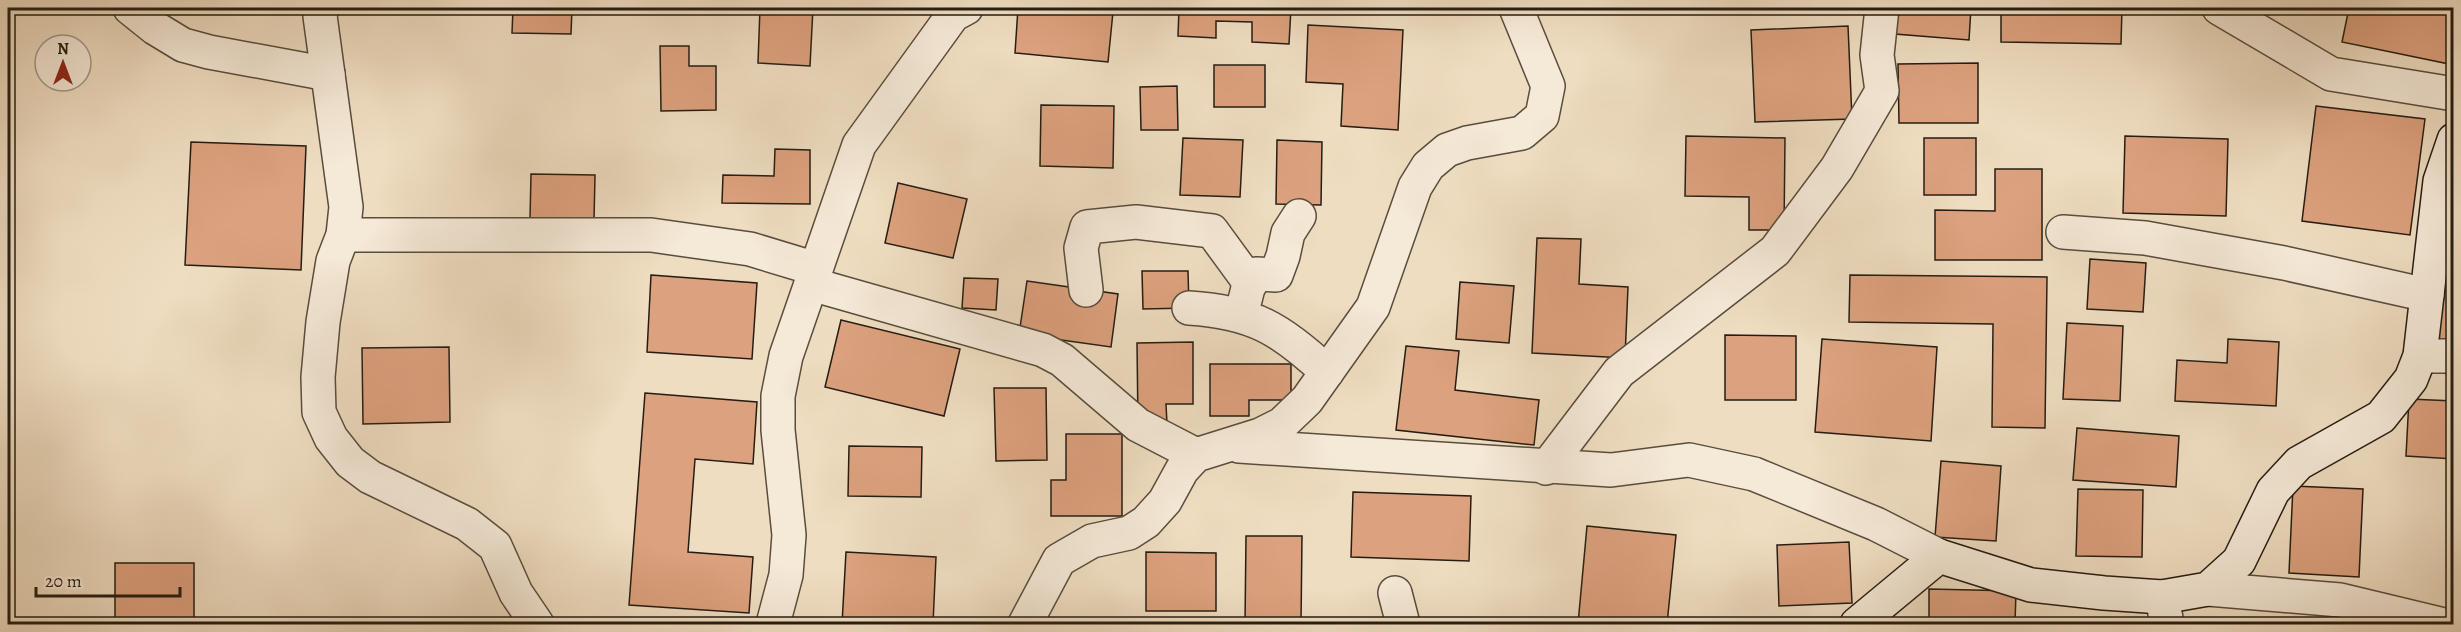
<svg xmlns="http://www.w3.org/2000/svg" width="2461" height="632" font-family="Alegreya,serif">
  <rect width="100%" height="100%" fill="#efddc1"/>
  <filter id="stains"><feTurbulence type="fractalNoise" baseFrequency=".00333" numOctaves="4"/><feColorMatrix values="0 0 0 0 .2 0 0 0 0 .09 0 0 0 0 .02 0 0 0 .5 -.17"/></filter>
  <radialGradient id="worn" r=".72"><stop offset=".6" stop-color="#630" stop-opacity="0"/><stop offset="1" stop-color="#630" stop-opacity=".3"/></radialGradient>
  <g fill="#dca17e" stroke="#251d13" stroke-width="1.5">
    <path d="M513 8H572L571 34 512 33Z"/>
    <path d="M760 8H813L810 66 758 63Z"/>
    <path d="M1018 8H1065L1113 12 1108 62 1015 53Z"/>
    <path d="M1179 8H1291L1289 44 1252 42V22L1216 21V38L1178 36Z"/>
    <path d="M1897 8H1971L1969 40 1895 34Z"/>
    <path d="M2001 8H2122L2121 44 2001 42Z"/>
    <path d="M2349 8H2454V65L2342 42Z"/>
    <path d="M1308 25 1403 30 1398 130 1341 126 1343 84 1306 82Z"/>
    <path d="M1848 26 1852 119 1755 122 1751 30Z"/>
    <path d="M660 46H689V66H716V110L661 111Z"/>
    <path d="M1978 63V123H1899L1898 64Z"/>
    <rect x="1214" y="65" width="51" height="42"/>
    <path d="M1177 86 1178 130H1141L1140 87Z"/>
    <path d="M1041 105 1114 106 1113 168 1040 166Z"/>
    <path d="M2316 106 2425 119 2410 235 2302 221Z"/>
    <path d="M1686 136 1785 138 1784 230H1749V197L1685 196Z"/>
    <path d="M2125 136 2228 139 2226 216 2123 213Z"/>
    <path d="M1183 138 1243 140 1240 197 1180 195Z"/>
    <rect x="1924" y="138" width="52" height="57"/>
    <path d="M1277 140 1322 142 1321 205 1276 204Z"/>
    <path d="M191 142 306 146 301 270 185 265Z"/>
    <path d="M775 149 810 150V204L722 203 723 175 774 176Z"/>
    <path d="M1995 169H2042V260H1935V210L1995 211Z"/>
    <path d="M531 174 595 175 594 221 530 219Z"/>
    <path d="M898 183 967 199 953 258 885 243Z"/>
    <path d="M2451 226H2454V276H2450Z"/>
    <path d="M1537 238 1581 239 1579 284 1628 287 1625 358 1532 353Z"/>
    <path d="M2090 259 2146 263 2143 312 2087 309Z"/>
    <path d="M1142 271H1188L1189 308 1143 309Z"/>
    <path d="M651 275 757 283 752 359 647 352Z"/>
    <path d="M1850 275 2047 277 2045 428 1992 427 1993 324 1849 322Z"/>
    <path d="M964 278 998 279 996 310 962 308Z"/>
    <path d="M1027 281 1118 294 1111 347 1019 334Z"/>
    <path d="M1460 282 1514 286 1509 343 1456 339Z"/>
    <path d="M2438 290H2454V343H2439Z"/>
    <path d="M841 320 960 349 944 416 825 387Z"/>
    <path d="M2067 323 2123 326 2120 401 2063 399Z"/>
    <path d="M1725 335 1796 336V400H1725Z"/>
    <path d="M1822 339 1937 347 1931 441 1815 432Z"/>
    <path d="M2228 339 2279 342 2276 406 2175 401 2177 360 2227 363Z"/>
    <path d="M1193 342V404H1166L1167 424 1138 425 1137 343Z"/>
    <path d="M1406 346 1459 351 1455 390 1539 400 1534 445 1396 430Z"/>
    <path d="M449 347 450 422 363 424 362 348Z"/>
    <path d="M1210 364H1291V400H1249V416H1210Z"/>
    <path d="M994 388H1046L1047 460 996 461Z"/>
    <path d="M645 393 757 402 753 464 695 459 688 552 753 557 749 613 629 605Z"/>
    <path d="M2409 399 2454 401V459L2406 456Z"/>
    <path d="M2077 428 2179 436 2176 487 2073 480Z"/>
    <path d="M1066 434H1122V516H1051V480H1066Z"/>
    <path d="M849 446 922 447 921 497 848 496Z"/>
    <path d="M1941 461 2001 466 1996 541 1935 537Z"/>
    <path d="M2293 486 2363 489 2359 577 2289 573Z"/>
    <path d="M2078 489 2143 490 2142 557 2076 556Z"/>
    <path d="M1353 492 1471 496 1469 561 1351 557Z"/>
    <path d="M1587 526 1676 535 1667 624H1578Z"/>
    <path d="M1246 536H1302L1301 624H1245Z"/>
    <path d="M1849 542 1852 603 1779 606 1777 545Z"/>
    <path d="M846 552 936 557 933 624H842Z"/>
    <path d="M1146 552 1216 553V611H1146Z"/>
    <rect x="115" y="563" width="79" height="61"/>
    <path d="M1929 589 2016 591 2015 624 1929 621Z"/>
  </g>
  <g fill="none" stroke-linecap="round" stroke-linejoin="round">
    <g stroke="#584d3e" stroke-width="36">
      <g id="street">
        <path d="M130 8 155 28 183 45 209 52 328 74"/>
        <path d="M322 8 320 16 346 207 343 235 333 261 323 322 318 377 319 412 331 438 350 462 370 477 467 524 495 546 516 593 537 624"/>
        <path d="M2219 8 2331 74 2454 94"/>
        <path d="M2063 232 2145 238 2284 263 2427 295"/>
        <path d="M343 235H651L750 249 816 269"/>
        <path d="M811 284 1043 350 1062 360 1138 425 1196 455"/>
        <path d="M1086 290 1081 248 1087 227 1136 222 1212 231 1250 283"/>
        <path d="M1245 300 1248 288 1256 274 1276 275 1283 256 1288 233 1299 216"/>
        <path d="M1189 308C1253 312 1281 329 1327 372"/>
        <path d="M2420 356H2454"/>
        <path d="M1239 446 1611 470 1689 460 1754 474 1876 524 1939 556"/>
        <path d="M1546 468 1619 372 1775 251 1837 168 1882 91 1877 55 1882 8"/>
        <path d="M2208 589 2340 600 2440 624"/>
        <path d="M1395 593 1403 624"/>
        <path d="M2162 597 2167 624"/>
        <path d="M773 624 786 575 789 535 778 430V396L786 356 859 145 953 15 966 8"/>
        <path d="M1025 624 1059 560 1092 541 1129 533 1146 522 1165 501 1182 470 1196 455 1260 435 1282 424 1307 400 1373 307 1415 187 1428 166 1447 150 1467 143 1522 133 1542 116 1548 86 1516 8"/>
      </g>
    </g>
    <g stroke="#251d13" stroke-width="36">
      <path id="secondary" d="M1857 624 1939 556 2031 585 2104 593 2162 597 2208 589 2239 561 2273 491 2299 463 2381 417 2411 379 2420 356 2440 181 2454 140"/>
    </g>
    <use href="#street" stroke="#f5e9d7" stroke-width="33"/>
    <use href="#secondary" stroke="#f5e9d7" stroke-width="33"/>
  </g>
  <rect width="2461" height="632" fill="none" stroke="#efddc1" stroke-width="30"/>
  <rect x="9" y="9" width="2443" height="614" fill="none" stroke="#251d13" stroke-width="3"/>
  <rect x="15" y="15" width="2431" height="602" fill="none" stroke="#251d13" stroke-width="1.5"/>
  <g transform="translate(63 63)"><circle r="28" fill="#f5e9d7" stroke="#a29789" stroke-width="1.5"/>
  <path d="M0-4.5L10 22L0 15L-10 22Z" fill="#8f2418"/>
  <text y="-9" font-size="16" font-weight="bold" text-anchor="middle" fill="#251d13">N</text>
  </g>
  <path d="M36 587v9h144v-9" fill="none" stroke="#251d13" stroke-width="3"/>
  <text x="45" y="587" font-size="18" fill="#251d13" stroke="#f5e9d7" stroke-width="4.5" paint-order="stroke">20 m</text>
  <rect width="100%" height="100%" filter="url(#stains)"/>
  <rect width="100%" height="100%" fill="url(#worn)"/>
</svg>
